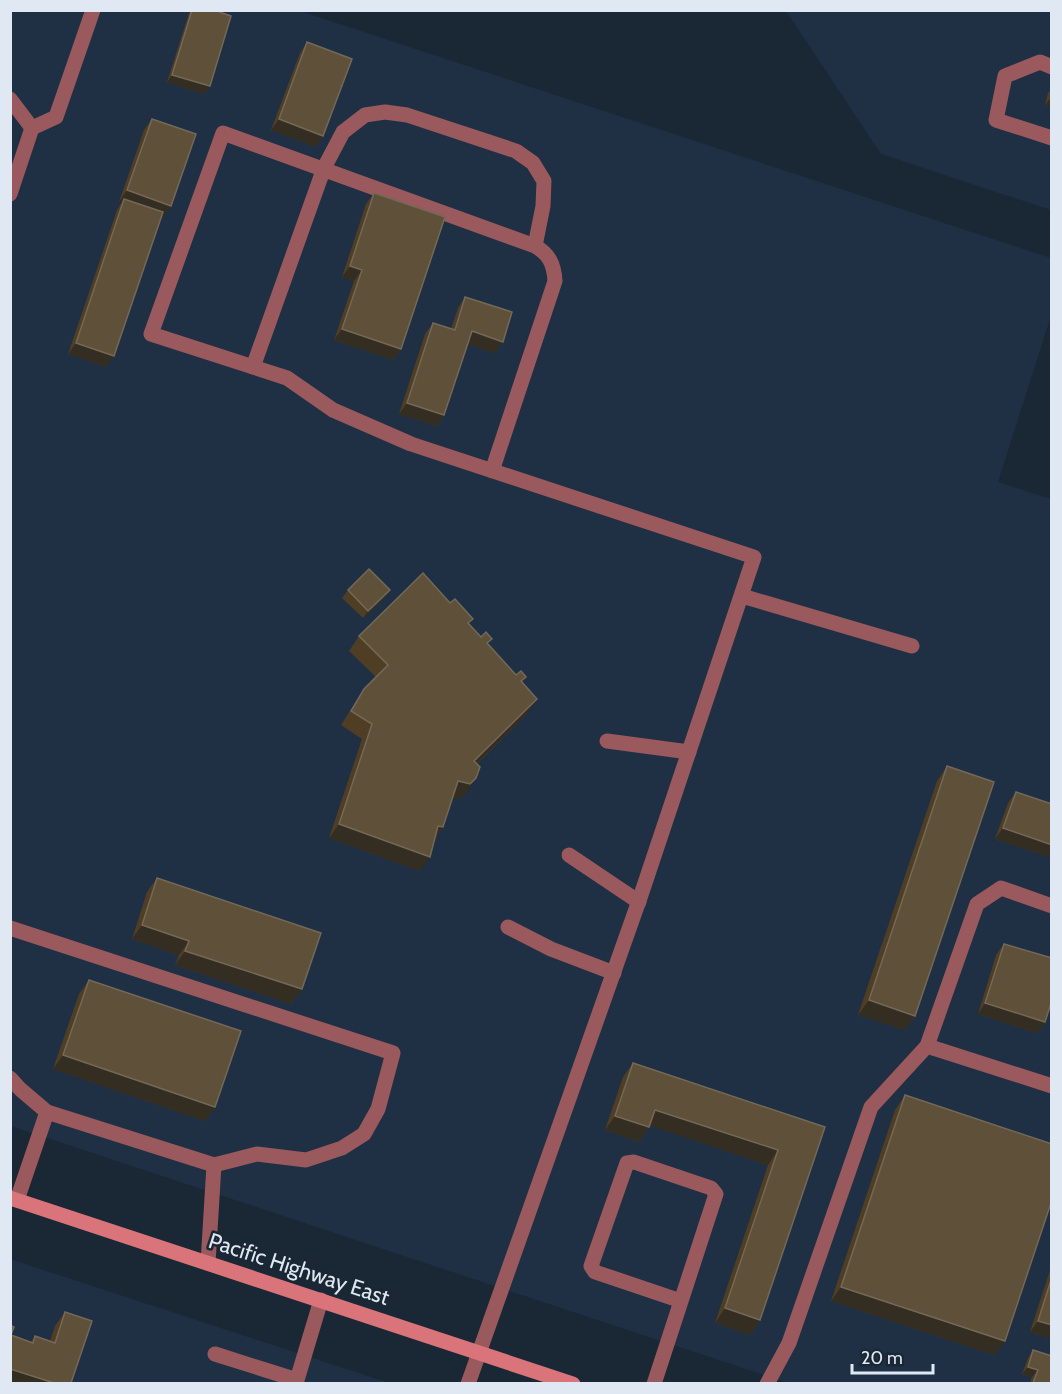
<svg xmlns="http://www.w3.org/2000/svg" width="1062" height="1394" font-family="Cabin,sans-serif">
  <rect width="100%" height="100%" fill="#1a2735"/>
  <g fill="#1f3044">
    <path d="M11 11H300L1051 258V316L998 482 1051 499V1383H788L11 1126Z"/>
    <path d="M786 11H1051V210L881 154Z"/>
    <path d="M10 1259 120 1295 389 1383H11Z"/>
  </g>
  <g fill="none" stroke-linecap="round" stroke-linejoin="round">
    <g stroke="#99595d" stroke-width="15">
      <path d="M1052 67 1040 62 1005 76 996 120 1052 138"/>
      <path d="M10 99 32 128"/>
      <path d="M10 194 32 128 56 117 93 10"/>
      <path d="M253 367 324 168 343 132 365 115 385 112 407 115 516 151 533 163 544 181 543 206 535 246"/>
      <path d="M742 596 912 646"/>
      <path d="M607 741 689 752"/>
      <path d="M569 855 639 902"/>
      <path d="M508 927 551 949 614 973"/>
      <path d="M10 928 393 1053 378 1109 364 1134 342 1148 306 1160 257 1154 214 1165 47 1112 20 1089 10 1078"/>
      <path d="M927 1046 1052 1086"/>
      <path d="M17 1200 47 1112"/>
      <path d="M208 1263 214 1165"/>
      <path d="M215 1354 297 1380 321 1300"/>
      <path d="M468 1384 641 895 754 557 411 444 333 410 287 378 151 334 223 133 535 246C549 254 554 264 555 281L492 471"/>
      <path d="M654 1384C675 1320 696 1257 716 1194L711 1188 634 1162 627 1163 591 1266 595 1272 681 1301"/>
      <path d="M767 1384 789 1343 871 1107 927 1046 977 904 1001 888 1052 906"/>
    </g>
    <path stroke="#da747b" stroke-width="15" d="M10 1198 573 1384"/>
  </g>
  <g fill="#503e24">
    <path d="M190 10H214L204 94 167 82Z"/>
    <path d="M307 42 323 136 316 147 271 130 300 53Z"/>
    <path d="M1052 89V107L1045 105 1048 93Z"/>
    <path d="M152 119 163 217 161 216 106 367 68 354 117 210 122 202H119L144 130Z"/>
    <path d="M374 193 401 349 393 360 334 340 354 281 342 277 366 204Z"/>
    <path d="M465 297 495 353 468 344 444 415 437 426 399 414 425 334 433 323 451 329 458 308Z"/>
    <path d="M348 590 384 598 363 618 342 598Z"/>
    <path d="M469 624 516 675 526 677 522 682 527 714 477 764 466 793 460 799 453 797 443 827 434 840 420 871 329 838 362 739 341 725 364 689 376 677 349 651 359 636Z"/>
    <path d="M947 766 915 1016 905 1030 858 1015 937 781Z"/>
    <path d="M1016 792 1052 804V858L995 839 1008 803Z"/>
    <path d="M157 878 302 989 291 1004 175 965 179 955 132 939 147 892Z"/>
    <path d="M1004 944 1045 1022 1037 1033 978 1014 996 955Z"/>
    <path d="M89 980 215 1107 205 1121 53 1069 79 994Z"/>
    <path d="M633 1063 825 1127 760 1320 750 1335 715 1323 768 1165 650 1125 639 1142 605 1130 623 1077Z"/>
    <path d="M905 1095 995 1355 831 1301 895 1110Z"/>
    <path d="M1052 1264V1339L1030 1332Z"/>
    <path d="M65 1312 71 1383 11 1335 31 1342 35 1336 50 1341 55 1326Z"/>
    <path d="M1033 1350 1052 1383H1030L1032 1377 1022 1374 1028 1358Z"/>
  </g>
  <g fill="#342d21">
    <path d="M172 75 210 86 204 94 167 82Z"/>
    <path d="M1052 96V107L1045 105Z"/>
    <path d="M279 119 323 136 316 147 271 130Z"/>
    <path d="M127 190 171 206 163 217 123 203 124 199 122 202H119Z"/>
    <path d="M350 266 362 270 354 281 342 277Z"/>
    <path d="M342 329 401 349 393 360 334 340Z"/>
    <path d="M472 331 503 342 495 353 464 343Z"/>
    <path d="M76 343 114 356 106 367 68 354Z"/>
    <path d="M407 403 444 415 437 426 399 414Z"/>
    <path d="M390 590 384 598 363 618 368 611Z"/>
    <path d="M537 699 527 714 464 776 474 761Z"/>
    <path d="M476 778 466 793 460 799 448 796 458 781Z"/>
    <path d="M339 824 430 857 420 871 329 838Z"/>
    <path d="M438 826 443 827 433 842Z"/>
    <path d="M1003 828 1052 845V858L995 839Z"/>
    <path d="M142 925 189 941 179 955 132 939Z"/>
    <path d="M185 951 302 989 291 1004 175 965Z"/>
    <path d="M869 1000 915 1016 905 1030 858 1015Z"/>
    <path d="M985 1003 1045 1022 1037 1033 978 1014Z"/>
    <path d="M63 1055 215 1107 205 1121 53 1069Z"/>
    <path d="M655 1110 778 1150 768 1165 645 1124Z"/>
    <path d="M615 1116 649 1127 639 1142 605 1130Z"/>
    <path d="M841 1287 1005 1341 995 1355 831 1301Z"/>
    <path d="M725 1308 760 1320 750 1335 715 1323Z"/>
    <path d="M1038 1321 1052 1325V1339L1030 1332Z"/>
    <path d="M1028 1367 1038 1370 1032 1377 1022 1374Z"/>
    <path d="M10 1369 54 1383H10Z"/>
  </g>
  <g fill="#5f503a" stroke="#746857" stroke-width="1.5">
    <path d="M192 10H214L231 16 210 86 172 75Z"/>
    <path d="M307 42 352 59 323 136 279 119Z"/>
    <path d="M152 119 196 134 171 206 127 190Z"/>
    <path d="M374 193 445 217 401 349 342 329 362 270 350 266Z"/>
    <path d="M124 199 163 212 114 356 76 343Z"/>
    <path d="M465 297 512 312 503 342 472 331 444 415 407 403 433 323 455 330Z"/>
    <path d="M369 569 390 590 368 611 348 590Z"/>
    <path d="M423 573 450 603 455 599 473 619 468 623 481 637 486 632 492 639 487 643 516 675 521 671 526 677 521 681 537 699 474 761 480 767 476 778 470 784 458 781 443 827 438 826 430 857 339 824 372 724 351 711 364 689 388 665 359 636Z"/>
    <path d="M947 766 994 782 915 1016 869 1000Z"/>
    <path d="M1016 792 1052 804V845L1003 828Z"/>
    <path d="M157 878 321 933 302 989 185 951 189 941 142 925Z"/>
    <path d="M1004 944 1052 958V1000L1045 1022 985 1003Z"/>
    <path d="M89 980 241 1031 215 1107 63 1055Z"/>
    <path d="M633 1063 825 1127 760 1320 725 1308 778 1150 655 1110 649 1127 615 1116Z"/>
    <path d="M905 1095 1052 1144V1200L1005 1341 841 1287Z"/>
    <path d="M1052 1277V1325L1038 1321Z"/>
    <path d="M65 1312 92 1321 71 1383H54L10 1369V1325L14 1327 11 1335 33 1343 35 1336 55 1343Z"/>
    <path d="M1033 1350 1052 1356V1383H1033L1038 1370 1028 1367Z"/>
  </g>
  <g text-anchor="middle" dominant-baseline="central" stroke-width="5" stroke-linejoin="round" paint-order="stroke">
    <g font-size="22" fill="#e0e9f3" stroke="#1a2735">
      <text transform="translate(299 1269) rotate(18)">Pacific Highway East</text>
    </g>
  </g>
  <rect width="1062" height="1394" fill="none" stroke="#e0e9f3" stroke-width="24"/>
  <path d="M852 1364v9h81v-9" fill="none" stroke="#e0e9f3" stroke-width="3"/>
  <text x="861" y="1364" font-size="18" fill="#e0e9f3" stroke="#1a2735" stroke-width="4.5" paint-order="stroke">20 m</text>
</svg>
